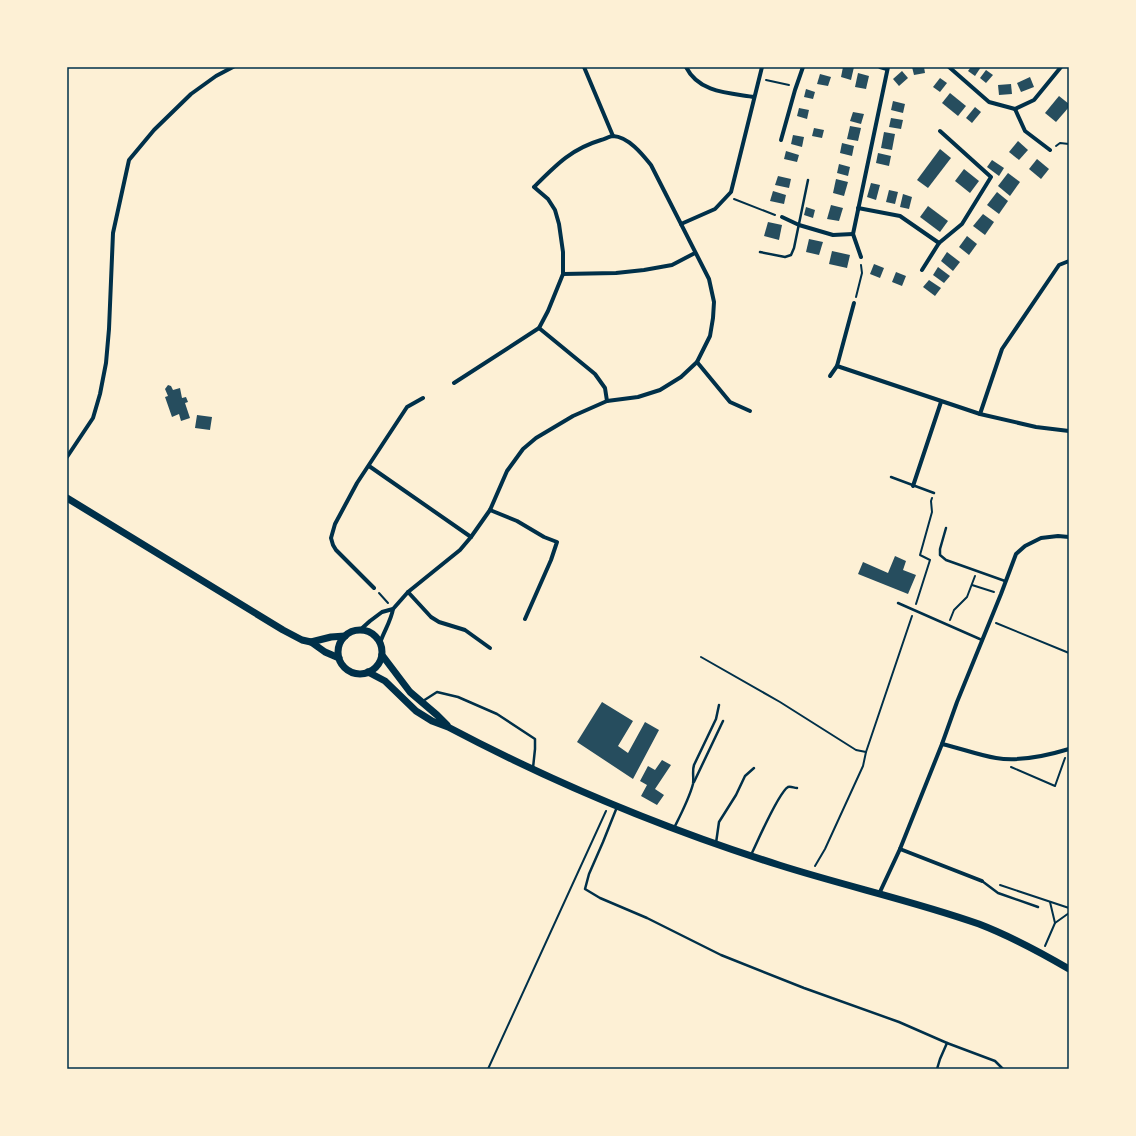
<svg xmlns="http://www.w3.org/2000/svg" width="1136" height="1136" font-family="Montserrat,sans-serif">
  <rect width="100%" height="100%" fill="#fdf0d5"/>
  <g fill="#264d5e">
    <path d="M843 67H854L851 80 841 77Z"/>
    <path d="M912 67H924L925 73 914 75Z"/>
    <path d="M971 67H981L975 76 968 71Z"/>
    <path d="M986 70 993 75 986 83 980 78Z"/>
    <path d="M902 71 908 78 899 86 893 79Z"/>
    <path d="M858 73 869 76 866 89 855 87Z"/>
    <path d="M820 74 831 77 828 86 817 84Z"/>
    <path d="M1030 77 1034 87 1021 92 1017 83Z"/>
    <path d="M940 78 947 83 940 92 933 87Z"/>
    <path d="M1011 84 1012 94 999 95 998 85Z"/>
    <path d="M806 89 815 92 813 99 804 97Z"/>
    <path d="M950 93 966 106 958 116 942 103Z"/>
    <path d="M1059 96 1069 104V107L1056 122 1045 113Z"/>
    <path d="M893 101 905 104 903 113 891 110Z"/>
    <path d="M975 107 981 112 972 123 966 118Z"/>
    <path d="M799 108 809 110 807 119 797 116Z"/>
    <path d="M853 112 864 114 861 124 850 121Z"/>
    <path d="M891 118 903 120 901 129 889 127Z"/>
    <path d="M850 126 861 128 858 141 847 139Z"/>
    <path d="M814 128 824 130 822 138 812 136Z"/>
    <path d="M884 132 895 134 892 150 881 148Z"/>
    <path d="M793 135 804 137 802 147 791 144Z"/>
    <path d="M1018 141 1028 150 1019 160 1009 152Z"/>
    <path d="M842 143 854 146 852 156 840 153Z"/>
    <path d="M940 149 951 158 928 188 917 180Z"/>
    <path d="M786 151 799 155 797 162 784 159Z"/>
    <path d="M878 153 891 156 889 166 876 163Z"/>
    <path d="M1037 159 1049 169 1041 179 1029 169Z"/>
    <path d="M992 160 1004 168 999 176 987 167Z"/>
    <path d="M839 164 850 167 848 176 837 173Z"/>
    <path d="M964 169 979 181 970 193 955 181Z"/>
    <path d="M1008 173 1020 182 1010 196 998 186Z"/>
    <path d="M778 176 791 179 789 188 775 185Z"/>
    <path d="M836 179 848 182 844 196 833 193Z"/>
    <path d="M871 183 880 185 876 200 867 197Z"/>
    <path d="M889 190 898 192 895 204 886 202Z"/>
    <path d="M773 191 786 195 784 204 770 201Z"/>
    <path d="M997 192 1008 201 999 214 987 205Z"/>
    <path d="M903 194 912 197 909 209 900 207Z"/>
    <path d="M831 205 843 208 839 221 827 219Z"/>
    <path d="M928 206 948 221 940 232 920 217Z"/>
    <path d="M806 207 815 210 813 218 804 215Z"/>
    <path d="M983 214 994 222 985 235 973 226Z"/>
    <path d="M768 222 782 225 779 240 764 236Z"/>
    <path d="M967 236 977 244 969 255 959 247Z"/>
    <path d="M809 239 823 242 819 255 806 252Z"/>
    <path d="M832 251 850 255 847 268 829 264Z"/>
    <path d="M947 252 960 262 953 271 941 261Z"/>
    <path d="M874 264 884 268 880 278 870 274Z"/>
    <path d="M938 267 950 276 944 283 933 275Z"/>
    <path d="M896 272 906 276 902 286 892 282Z"/>
    <path d="M929 280 941 288 935 296 923 287Z"/>
    <path d="M168 385 171 386 173 390 180 388 182 398 186 397 188 402 185 403 190 418 181 421 179 414 172 417 165 397 168 396 165 389Z"/>
    <path d="M197 415 212 417 210 430 195 428Z"/>
    <path d="M895 556 906 561 903 570 916 575 908 594 858 574 863 562 888 573Z"/>
    <path d="M602 702 633 721 618 746 628 753 645 722 659 730 633 779 577 742Z"/>
    <path d="M662 760 671 765 655 789 664 795 657 805 641 796 647 785 640 781 648 766 655 770Z"/>
  </g>
  <g fill="none" stroke-linecap="round" stroke-linejoin="round">
    <g stroke="#003049" stroke-width="2">
      <path d="M766 80 789 85"/>
      <path d="M1056 146 1060 143 1069 144"/>
      <path d="M734 199 775 215"/>
      <path d="M856 297 862 273 861 265"/>
      <path d="M972 585 994 592"/>
      <path d="M379 593 388 603"/>
      <path d="M916 604 930 560 920 555 932 512 931 501 932 498"/>
      <path d="M950 620 954 610 967 597 975 576"/>
      <path d="M996 623 1069 653"/>
      <path d="M701 657 780 702 856 750 866 752"/>
      <path d="M1011 767 1055 786 1065 758"/>
      <path d="M815 866 825 849 863 766 866 752 912 616"/>
      <path d="M1000 885 1069 908"/>
      <path d="M1050 902 1055 923"/>
      <path d="M1045 946 1055 923 1069 913"/>
      <path d="M488 1069 606 811"/>
    </g>
    <g stroke="#003049" stroke-width="2.5">
      <path d="M760 252 785 257 791 255 794 248 808 180"/>
      <path d="M891 477 934 493"/>
      <path d="M946 528 940 549V555L946 560 1005 581"/>
      <path d="M898 603 982 640"/>
      <path d="M423 701 437 692 458 697 497 714 535 739V749L533 768"/>
      <path d="M694 782 723 721"/>
      <path d="M617 807 603 842 589 874 585 889 600 898 647 918 721 955 804 988 899 1022 947 1043 940 1059 937 1069"/>
      <path d="M674 828C681 814 689 799 693 784 694 778 692 771 694 765L716 719 719 705"/>
      <path d="M716 843 719 822 736 795 745 776 754 768"/>
      <path d="M751 855C757 843 778 793 788 787 791 786 794 788 797 788"/>
      <path d="M982 881 998 893 1038 907"/>
      <path d="M947 1043 995 1061 1003 1069"/>
    </g>
    <g stroke="#003049" stroke-width="4">
      <path d="M584 67 613 136"/>
      <path d="M686 67C699 93 729 93 754 97"/>
      <path d="M880 67 887 69"/>
      <path d="M949 67 989 102 1015 109 1034 100 1061 67"/>
      <path d="M1015 109 1025 131 1050 150"/>
      <path d="M781 140 795 90 803 67"/>
      <path d="M858 208 900 216 939 243"/>
      <path d="M782 217 799 225 833 235 853 234"/>
      <path d="M681 224 715 209 731 192 762 67"/>
      <path d="M861 257 853 234 888 67"/>
      <path d="M922 270 939 243 962 224 991 177 940 131"/>
      <path d="M563 274 616 273 644 270 672 265 695 253"/>
      <path d="M539 328 595 374 605 388 607 401"/>
      <path d="M697 362 730 402 750 411"/>
      <path d="M837 366 980 414 1036 427 1069 431"/>
      <path d="M830 376 837 366 854 303"/>
      <path d="M980 414 1002 349 1059 265 1069 261"/>
      <path d="M67 457 93 418 100 394 106 363 109 329 113 233 129 160 154 130 191 94 216 76 233 67"/>
      <path d="M369 466 471 537"/>
      <path d="M913 486 941 402"/>
      <path d="M490 510 517 521 544 537 557 542 551 560 525 619"/>
      <path d="M374 588 336 550 333 545 331 538 335 524 357 483 407 407 423 398"/>
      <path d="M408 592 431 617 439 622 465 630 490 648"/>
      <path d="M360 630 370 621 382 612 393 609 408 592 460 550 471 537 490 510 507 471 523 449 536 438 573 416 607 401 638 397 660 390 681 377 697 362 710 336 713 318 714 302 709 279 651 165C643 155 629 137 613 136 610 136 605 139 601 140 571 149 556 165 534 187L548 199 555 210 559 224 563 252V274L548 311 539 328 454 383"/>
      <path d="M380 643C384 631 391 621 393 609"/>
      <path d="M942 744C960 748 978 755 996 758 1020 762 1046 756 1069 749"/>
      <path d="M900 849 982 881"/>
      <path d="M879 894 900 849 942 744 957 702 1001 594 1016 554 1025 546 1041 538 1058 536 1069 537"/>
    </g>
    <g stroke="#003049" stroke-width="7">
      <path d="M67 498 283 630 302 640 311 642 325 652 339 658"/>
      <circle cx="360" cy="652" r="22"/>
      <path d="M311 642 331 637 345 636"/>
      <path d="M382 655 410 692 437 715 447 725"/>
      <path d="M368 672 385 681 416 711 432 721 448 727C554 783 665 829 779 865 845 886 914 901 979 924 1010 936 1040 952 1069 969"/>
    </g>
  </g>
  <rect width="1136" height="1136" fill="none" stroke="#fdf0d5" stroke-width="136"/>
  <rect x="68" y="68" width="1000" height="1000" fill="none" stroke="#003049" stroke-width="1.5"/>
</svg>
